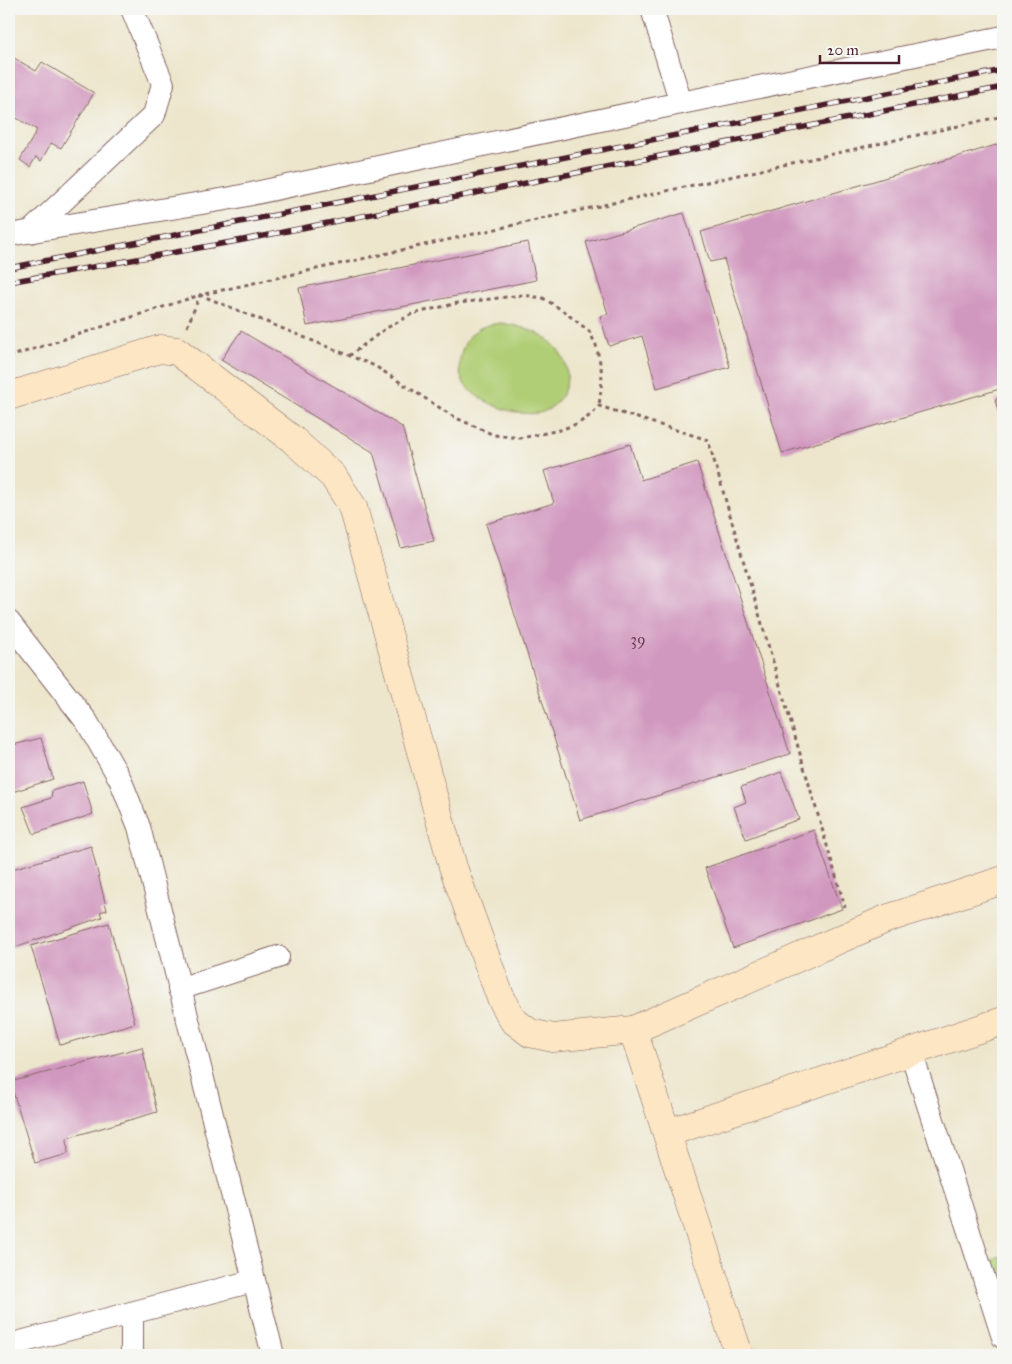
<svg xmlns="http://www.w3.org/2000/svg" width="1012" height="1364" font-family="'IM FELL Great Primer',serif">
  <rect width="100%" height="100%" fill="#f6f6f2"/>
  <filter id="ink" filterUnits="userSpaceOnUse"><feTurbulence type="fractalNoise" baseFrequency=".02" numOctaves="2"/><feDisplacementMap in="SourceGraphic" scale="10" xChannelSelector="R" yChannelSelector="G"/><feConvolveMatrix kernelMatrix="1 2 1 2 8 2 1 2 1" color-interpolation-filters="sRGB"/></filter>
  <filter id="wash" filterUnits="userSpaceOnUse"><feTurbulence type="fractalNoise" baseFrequency=".0096" numOctaves="4" result="noise"/><feDisplacementMap in="SourceGraphic" scale="20" xChannelSelector="R" yChannelSelector="G"/><feGaussianBlur stdDeviation="1.12" result="paint"/><feColorMatrix in="noise" values="0 0 0 0 0 0 0 0 0 0 0 0 0 0 0 0 0 1.4 0 .05"/><feComposite in="paint" operator="in"/></filter>
  <g filter="url(#wash)">
    <rect width="100%" height="100%" fill="#ede6cc"/>
    <g fill="#b0ce75" stroke="#7d7650">
      <path d="M501 323C530 327 565 340 567 374 568 389 560 401 549 409 529 423 475 403 463 382 456 369 460 347 470 336 477 327 490 324 501 323Z"/>
      <path d="M1003 1255V1290L993 1259Z"/>
    </g>
    <g id="blocks">
      <g fill="#d198bf">
        <path d="M9 55 36 71 42 62 94 93 61 148 51 143 41 161 36 157 30 167 20 160 37 130 13 116 9 122Z"/>
        <path d="M1003 143V388L782 453 724 259 710 262 701 232Z"/>
        <path d="M684 213 730 367 657 388 642 336 609 346 600 316 608 314 586 242Z"/>
        <path d="M528 242 536 280 307 326 299 288Z"/>
        <path d="M241 331 402 427 434 541 401 548 373 452 221 360Z"/>
        <path d="M1003 398V427L995 400Z"/>
        <path d="M630 444 641 480 697 462 790 754 580 820 486 524 554 503 544 471Z"/>
        <path d="M41 738 53 779 9 793V746Z"/>
        <path d="M781 772 799 819 746 839 734 807 746 802 741 787Z"/>
        <path d="M83 781 93 814 34 834 23 807 51 798 52 791Z"/>
        <path d="M814 830 842 909 733 948 705 868Z"/>
        <path d="M91 846 107 910 100 912 102 917 9 949V870Z"/>
        <path d="M109 923 135 1023 60 1045 31 946Z"/>
        <path d="M142 1047 157 1112 67 1138 68 1154 35 1163 10 1082Z"/>
      </g>
    </g>
  </g>
  <g filter="url(#ink)">
    <use href="#blocks" fill-opacity="0" stroke="#836563" stroke-width="1"/>
    <g fill="none" stroke-linecap="round" stroke-linejoin="round">
      <g stroke="#836563" stroke-width="24">
        <g id="street">
          <path d="M652 9 681 103"/>
          <path d="M30 232 154 115 163 84 132 9"/>
          <path d="M9 235 232 198 681 103 1003 37"/>
          <path d="M9 622 87 722 120 779 139 827 273 1355"/>
          <path d="M179 989 278 957"/>
          <path d="M911 1052 1003 1337"/>
          <path d="M132 1313V1355"/>
          <path d="M9 1345 253 1281"/>
        </g>
      </g>
      <g stroke="#836563" stroke-width="29">
        <g id="secondary">
          <path d="M9 396 160 349 177 351 292 439 333 476 353 507 453 867 500 996 513 1020 530 1033 553 1038 633 1030 886 919 1003 880"/>
          <path d="M633 1030 739 1355"/>
          <path d="M667 1133 1003 1021"/>
        </g>
      </g>
      <g stroke="#836563" stroke-width="3" stroke-dasharray="4 4" stroke-linecap="butt">
        <path d="M187 327 200 295 1003 116"/>
        <path d="M349 356 385 329 412 314 458 303 523 295 543 298 562 310 589 331 596 345 601 367 602 380 599 406"/>
        <path d="M9 357 200 295 375 366 454 417 494 435 521 438 560 430 579 423 592 414 599 406 708 440 845 907"/>
      </g>
      <use href="#street" stroke="#fff" stroke-width="22"/>
      <use href="#secondary" stroke="#fce6c4" stroke-width="28"/>
      <g stroke="#4a1f2b" stroke-width="5.5">
        <g id="rail">
          <path d="M9 268 1003 70"/>
          <path d="M9 282 243 240 1003 87"/>
        </g>
      </g>
      <use href="#rail" stroke="#f6f6f2" stroke-width="4" stroke-dasharray="11" stroke-linecap="butt"/>
    </g>
  </g>
  <g text-anchor="middle" dominant-baseline="central" stroke-width="4.5" stroke-linejoin="round" paint-order="stroke">
    <g font-size="16" fill="#6c3d50">
      <text x="638" y="639">39</text>
    </g>
  </g>
  <rect width="1012" height="1364" fill="none" stroke="#f6f6f2" stroke-width="30"/>
  <path d="M820 55v8h79v-8" fill="none" stroke="#4a1f2b" stroke-width="2.5"/>
  <text x="827" y="55" font-size="15" fill="#4a1f2b" stroke="#f6f6f2" stroke-width="4" paint-order="stroke">20 m</text>
</svg>
